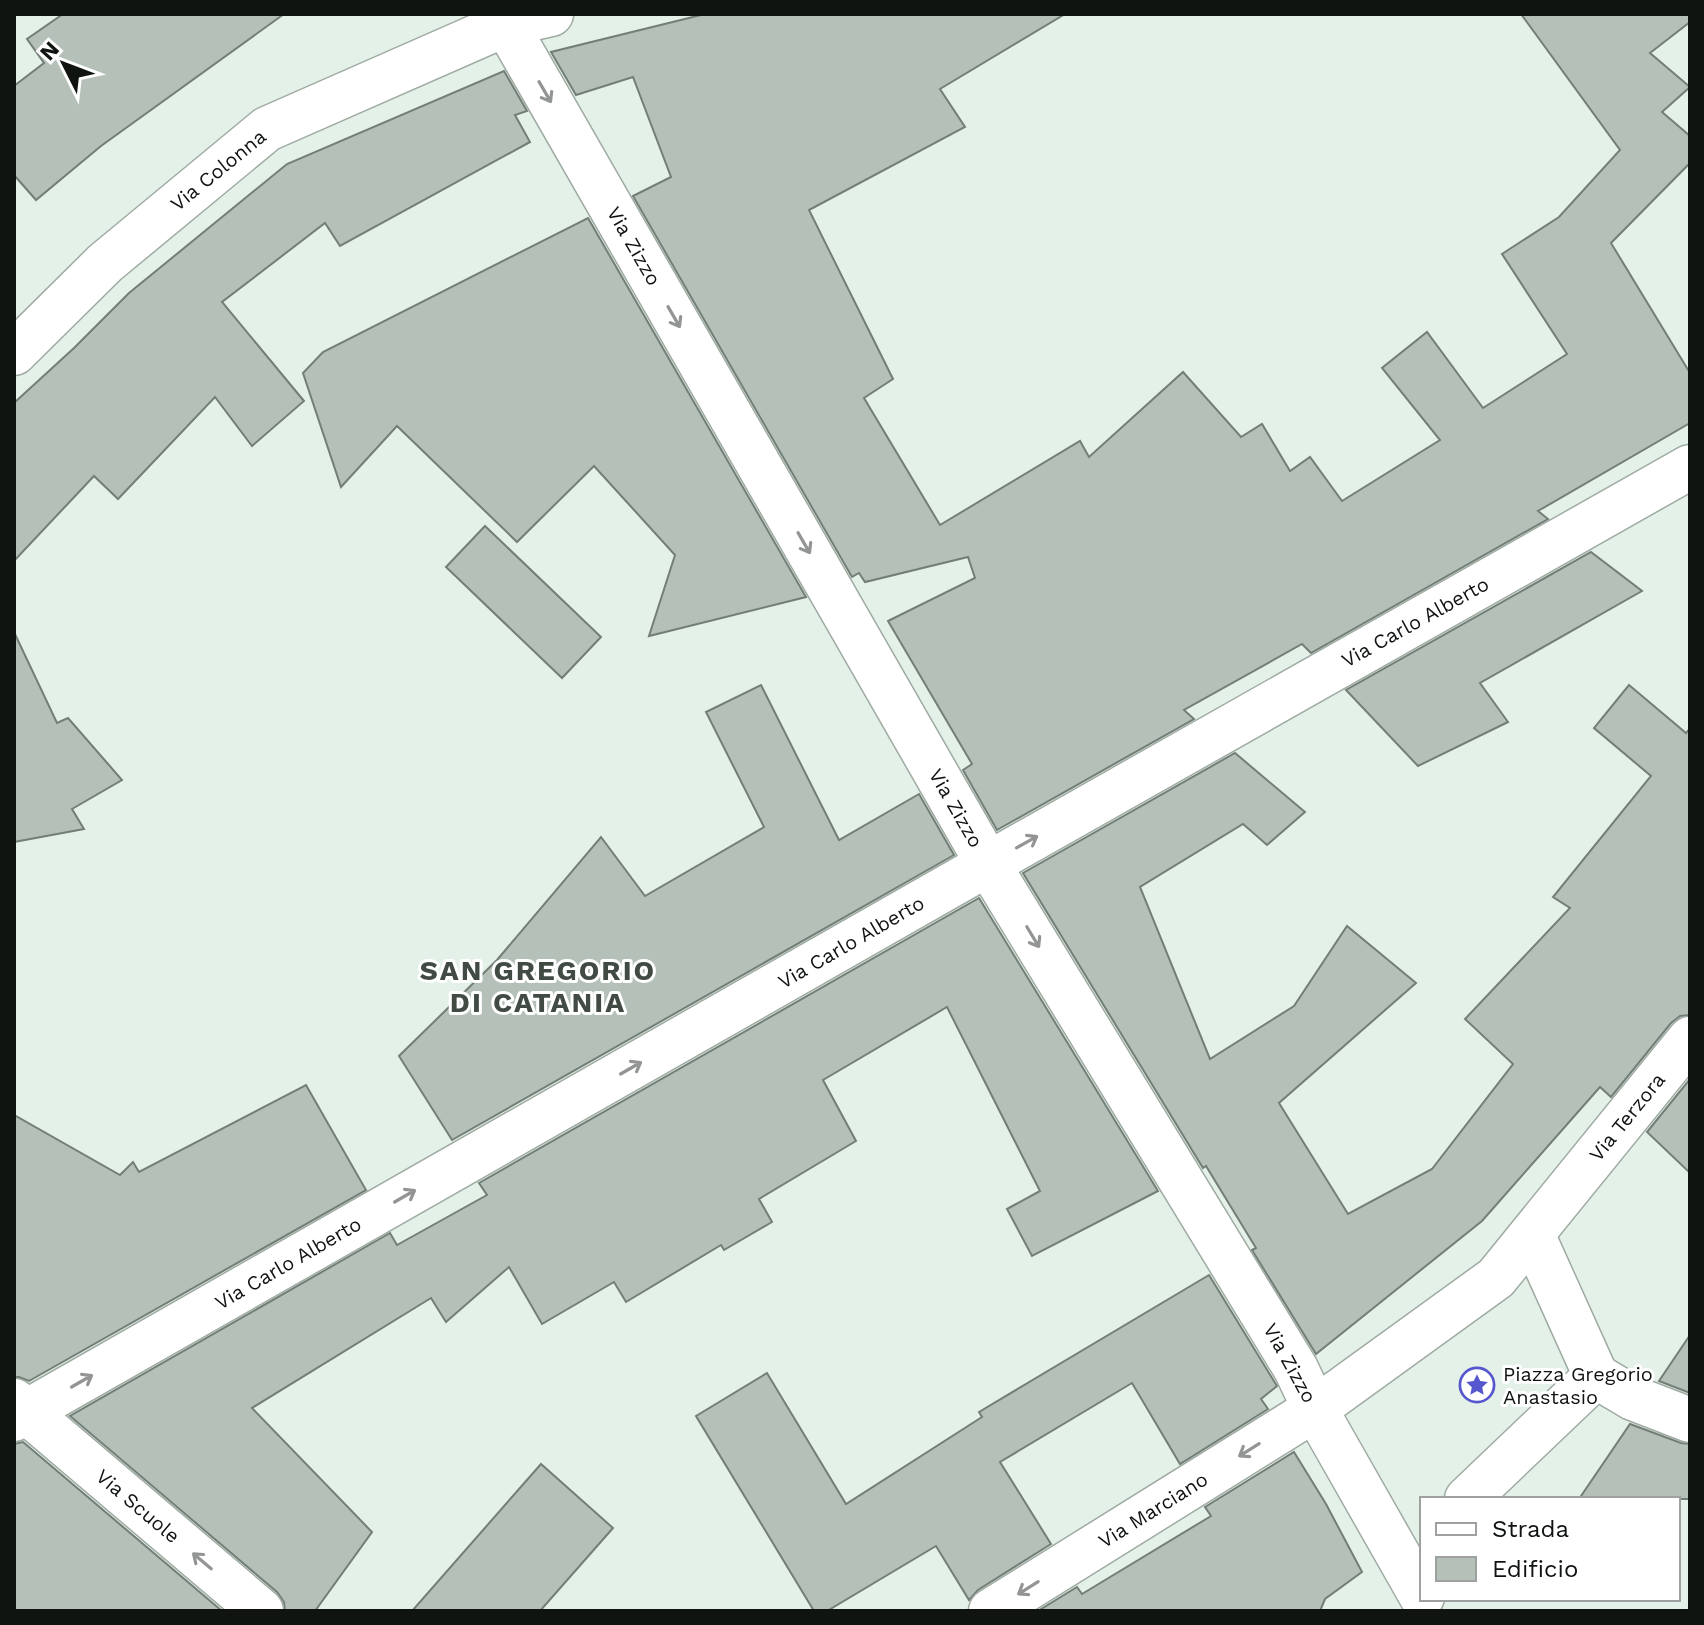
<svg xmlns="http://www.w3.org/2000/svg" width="1704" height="1625" font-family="'Work Sans',sans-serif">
  <rect width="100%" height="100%" fill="#e4f1e8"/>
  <g fill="#b5c1b8" stroke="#737e76" stroke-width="2">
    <path d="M63 14H284L101 146 36 200 14 175V86L44 63 27 39Z"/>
    <path d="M705 14H1065L940 89 965 127 809 210 893 379 864 398 940 525 1080 441 1089 457 1183 372 1241 437 1262 424 1290 471 1310 457 1342 501 1440 440 1382 368 1427 332 1483 408 1567 354 1502 254 1559 217 1620 150 1521 14H1690V22L1650 53 1690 87 1662 112 1690 136V163L1611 243 1690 373V423L1538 511 1548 519 1311 653 1302 644 1184 710 1194 719 997 830 963 770 972 764 888 621 975 578 968 557 865 582 859 573 852 577 633 196 671 177 633 77 576 95 551 52Z"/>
    <path d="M504 71 527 111 515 115 530 142 340 246 325 223 222 302 304 401 252 446 215 397 118 499 94 476 14 561V403L74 348 129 293 287 164Z"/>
    <path d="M588 218 806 597 649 636 675 555 594 466 517 542 397 426 341 487 303 373 323 352Z"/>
    <path d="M485 526 601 637 562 678 446 567Z"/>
    <path d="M1591 552 1642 591 1480 683 1508 722 1418 766 1346 690Z"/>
    <path d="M14 632 57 723 68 718 122 780 72 809 84 829 14 842Z"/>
    <path d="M761 685 839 840 919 794 954 855 452 1140 399 1056 497 960 601 837 645 896 764 827 706 712Z"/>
    <path d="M1629 685 1686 733 1690 728V1015L1680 1016 1671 1023 1611 1097 1600 1087 1482 1221 1316 1354 1252 1250 1256 1248 1206 1166 1203 1168 1023 873 1235 753 1305 812 1267 845 1243 824 1140 887 1210 1059 1294 1006 1347 926 1416 983 1279 1103 1348 1214 1432 1169 1513 1064 1465 1019 1570 908 1553 897 1651 776 1594 728Z"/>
    <path d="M979 898 1158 1191 1032 1256 1007 1209 1040 1191 947 1007 823 1080 856 1141 759 1199 772 1222 724 1250 721 1245 626 1302 614 1282 542 1324 509 1267 446 1322 431 1298 252 1408 372 1532 315 1611H285L284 1602 277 1592 70 1416 390 1233 397 1245 487 1195 479 1183Z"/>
    <path d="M1690 1079V1173L1647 1132Z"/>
    <path d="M306 1085 366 1190 29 1381 19 1377H14V1115L120 1175 133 1162 139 1172Z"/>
    <path d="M1209 1275 1277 1386 1261 1399 1268 1409 1180 1464 1132 1383 1000 1462 1051 1544 978 1590 969 1600 936 1546 827 1611H814L696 1416 767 1373 846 1504 982 1417 979 1412Z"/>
    <path d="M1690 1335V1393L1659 1381Z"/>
    <path d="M1630 1424 1681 1443 1690 1444V1499H1579Z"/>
    <path d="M23 1442 222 1611H14V1444Z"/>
    <path d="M1294 1452 1326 1504 1362 1572 1325 1599 1320 1611H1038L1077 1587 1082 1594 1211 1516 1205 1507Z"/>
    <path d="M541 1464 613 1528 540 1611H412Z"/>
  </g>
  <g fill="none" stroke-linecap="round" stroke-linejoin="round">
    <g stroke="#9faba2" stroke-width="47">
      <g id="minor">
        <path d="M500 14 988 864 1296 1369 1315 1409 1422 1597"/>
        <path d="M1596 1376 1633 1398 1690 1420"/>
        <path d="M14 1401 261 1611"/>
        <path d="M14 1419 988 864 1690 467"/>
        <path d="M1467 1499 1596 1376 1532 1234"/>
        <path d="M991 1611 1315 1409 1496 1278 1690 1039"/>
      </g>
    </g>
    <g stroke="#9faba2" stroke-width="47">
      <path id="tertiary" d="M14 353 105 263 267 129 506 24 551 14"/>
    </g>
    <use href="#minor" stroke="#fff" stroke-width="44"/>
    <use href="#tertiary" stroke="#fff" stroke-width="44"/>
  </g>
  <defs><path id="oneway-shaft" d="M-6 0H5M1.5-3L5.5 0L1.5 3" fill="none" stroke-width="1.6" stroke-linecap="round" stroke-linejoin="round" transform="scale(2)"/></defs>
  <g stroke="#939594">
    <use href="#oneway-shaft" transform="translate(545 92) rotate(60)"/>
    <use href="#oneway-shaft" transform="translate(674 317) rotate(60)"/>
    <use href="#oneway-shaft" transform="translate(804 543) rotate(60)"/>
    <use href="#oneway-shaft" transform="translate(1027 842) rotate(-29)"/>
    <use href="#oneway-shaft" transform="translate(1033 937) rotate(59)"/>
    <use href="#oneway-shaft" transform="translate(631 1068) rotate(-30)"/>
    <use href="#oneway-shaft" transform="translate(405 1196) rotate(-30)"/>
    <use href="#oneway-shaft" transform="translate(82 1381) rotate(-30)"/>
    <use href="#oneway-shaft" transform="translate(1249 1450) rotate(148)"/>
    <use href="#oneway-shaft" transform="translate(202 1561) rotate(-140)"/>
    <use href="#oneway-shaft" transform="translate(1028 1588) rotate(148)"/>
  </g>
  <defs>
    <g id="sight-ring" transform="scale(1.8)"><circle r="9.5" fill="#fff" stroke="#5657ce" stroke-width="1.5"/><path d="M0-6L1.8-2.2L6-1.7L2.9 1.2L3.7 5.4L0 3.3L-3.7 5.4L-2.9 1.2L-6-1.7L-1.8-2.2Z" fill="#5657ce"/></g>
  </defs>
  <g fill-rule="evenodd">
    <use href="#sight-ring" x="1477" y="1385"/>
  </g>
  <g text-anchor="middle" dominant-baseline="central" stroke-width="6" stroke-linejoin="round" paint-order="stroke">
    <g font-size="20" fill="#101411" stroke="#fff">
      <text transform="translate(218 170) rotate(-39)">Via Colonna</text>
      <text transform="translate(634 246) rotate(60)">Via Zizzo</text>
      <text transform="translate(1415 622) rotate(-29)">Via Carlo Alberto</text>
      <text transform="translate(956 808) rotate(60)">Via Zizzo</text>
      <text transform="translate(851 942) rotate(-30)">Via Carlo Alberto</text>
      <text transform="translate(1627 1117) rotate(-51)">Via Terzora</text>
      <text transform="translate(288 1263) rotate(-30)">Via Carlo Alberto</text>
      <text transform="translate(1290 1363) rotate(61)">Via Zizzo</text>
      <text transform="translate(138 1506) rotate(40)">Via Scuole</text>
      <text transform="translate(1153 1510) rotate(-32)">Via Marciano</text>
    </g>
    <g font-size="20" fill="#101411" stroke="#fff" text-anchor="start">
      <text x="1503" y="1374">Piazza Gregorio<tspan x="1503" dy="23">Anastasio</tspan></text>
    </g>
    <g font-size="28" font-weight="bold" letter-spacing="2" fill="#414b44" stroke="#fff">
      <text x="538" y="970">SAN GREGORIO<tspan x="538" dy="32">DI CATANIA</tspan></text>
    </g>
  </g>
  <rect width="1704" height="1625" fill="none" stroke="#101411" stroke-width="32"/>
  <rect x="1420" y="1497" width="260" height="104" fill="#ffffff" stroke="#9fa1a0" stroke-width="2"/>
  <rect x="1436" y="1523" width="40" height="12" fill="#ffffff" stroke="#9fa1a0" stroke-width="2"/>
  <text x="1492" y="1537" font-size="24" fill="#101411">Strada</text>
  <rect x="1436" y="1557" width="40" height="24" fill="#b5c1b8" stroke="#9fa1a0" stroke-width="2"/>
  <text x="1492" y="1577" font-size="24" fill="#101411">Edificio</text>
  <g transform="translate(64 64) rotate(312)" stroke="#ffffff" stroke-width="6" paint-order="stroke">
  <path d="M0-6L14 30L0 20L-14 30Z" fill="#101411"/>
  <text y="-12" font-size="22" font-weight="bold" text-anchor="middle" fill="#101411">N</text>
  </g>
</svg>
